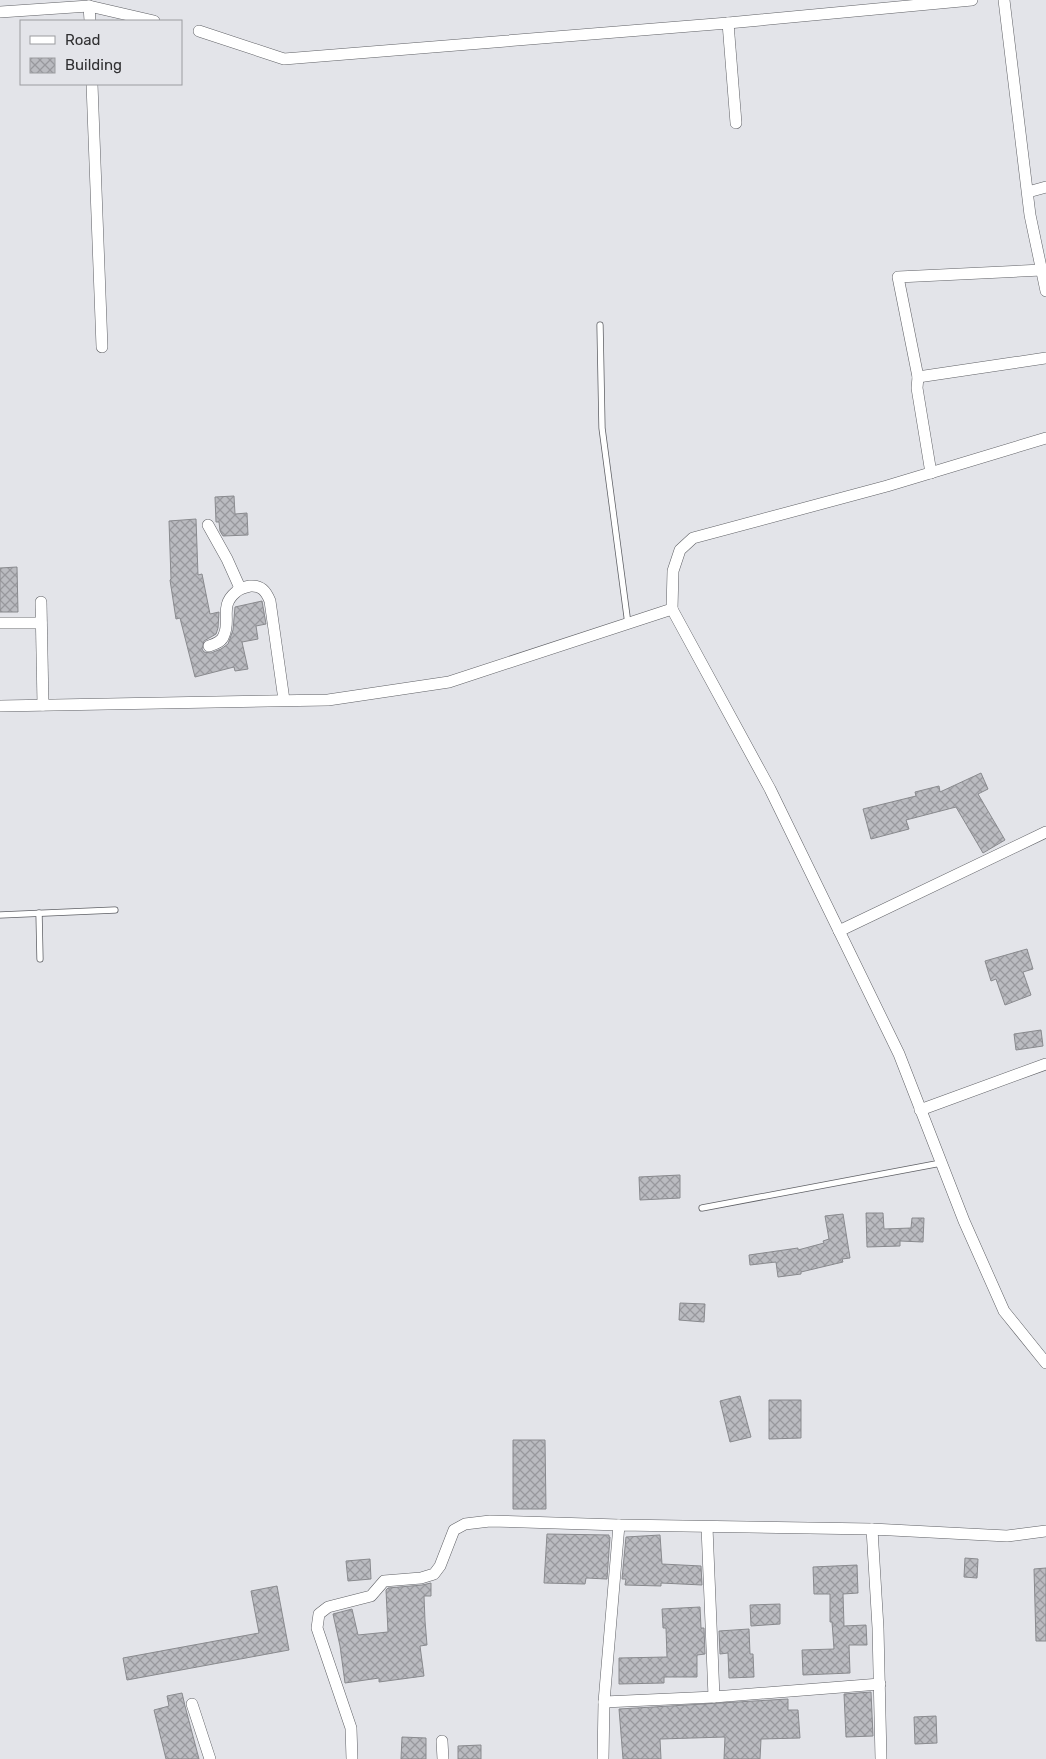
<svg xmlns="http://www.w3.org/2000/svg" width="1046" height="1759" font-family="Rubik,sans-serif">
  <defs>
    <pattern id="building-cross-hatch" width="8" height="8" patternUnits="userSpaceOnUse" patternTransform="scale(1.25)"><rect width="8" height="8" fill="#babbc0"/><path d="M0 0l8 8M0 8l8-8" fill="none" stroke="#98989d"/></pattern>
  </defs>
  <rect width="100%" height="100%" fill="#e3e4e9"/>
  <g fill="url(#building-cross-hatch)" stroke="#898a8e">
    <path d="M234 496 235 514 247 513 248 535 223 536 220 531 219 522H216L215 497Z"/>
    <path d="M196 519 198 575 202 574 210 614 219 612 218 628 216 634 204 641 202 649 204 652 211 653 221 649 228 644 233 630 235 607 262 601 266 624 256 626 258 639 242 642 248 669 235 671 234 667 195 677 180 618 176 619 170 580 171 579 169 521Z"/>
    <path d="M17 567 18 612H0V568Z"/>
    <path d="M981 773 988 789 978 794 1005 840 983 853 956 807 906 820 909 829 871 839 863 809 916 796 915 792 939 786 940 792Z"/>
    <path d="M1027 949 1033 969 1023 972 1031 995 1005 1005 996 979 991 981 985 961Z"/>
    <path d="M1041 1030 1043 1046 1016 1050 1014 1034Z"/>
    <path d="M680 1175V1198L640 1200 639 1177Z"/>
    <path d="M866 1213H883L884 1229 911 1228 912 1218H924L923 1242 900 1241V1246L867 1247Z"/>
    <path d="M843 1214 850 1258 842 1259 843 1262 801 1272V1274L778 1277 776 1262 750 1265 749 1255 798 1248V1250L824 1243 823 1241 829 1239 825 1216Z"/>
    <path d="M680 1303 705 1304 704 1322 679 1320Z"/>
    <path d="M740 1396 751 1437 730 1442 720 1401Z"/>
    <path d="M769 1400H801V1438L769 1439Z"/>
    <path d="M513 1440H545L546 1509H513Z"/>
    <path d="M547 1534 609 1535V1537H610L607 1579 586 1578 585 1584 544 1583Z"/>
    <path d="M660 1535 662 1564 701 1566 702 1585 661 1583V1586L625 1585 626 1579H622L626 1537Z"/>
    <path d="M965 1558 978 1559 977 1578 964 1577Z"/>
    <path d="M370 1559 371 1579 348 1581 346 1561Z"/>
    <path d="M857 1565 858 1593 843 1594 844 1626 866 1625 867 1645H849L850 1673 803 1675 802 1650 834 1649 832 1622H830V1594H814L813 1567Z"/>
    <path d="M1046 1568V1641H1036L1034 1569Z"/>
    <path d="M431 1583V1596H424L425 1621 427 1645 420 1646 424 1676 379 1682V1678L345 1683 340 1646 333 1614 352 1609 358 1635 388 1632 386 1590 388 1588 422 1585Z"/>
    <path d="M277 1586 289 1650 127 1680 123 1658 259 1633 251 1591Z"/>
    <path d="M780 1604V1624L751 1626 750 1605Z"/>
    <path d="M700 1607 701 1628H704L705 1654 697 1655V1677H664V1683L619 1684V1658L667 1657 666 1628H663L662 1609Z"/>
    <path d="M749 1629 750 1654H753L754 1677 729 1678 728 1653 720 1654 719 1631Z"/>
    <path d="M871 1692 873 1736 846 1737 844 1694Z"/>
    <path d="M182 1693 185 1706 199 1759H166L154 1710 169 1706 167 1696Z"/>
    <path d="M788 1699V1710H798L800 1738 761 1739 760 1759H724L725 1737 660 1739 661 1759H623L619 1709Z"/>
    <path d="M936 1716 937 1743 915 1744 914 1717Z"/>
    <path d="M402 1737 426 1738V1759H401Z"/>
    <path d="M481 1745V1759H458V1746Z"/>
  </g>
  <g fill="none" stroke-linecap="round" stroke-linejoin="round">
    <g stroke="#5f6065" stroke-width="7">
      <g id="lane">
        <path d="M600 325 602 428 628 624"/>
        <path d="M39 913 40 959"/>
        <path d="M0 915 115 910"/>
        <path d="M702 1208 941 1163"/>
      </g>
    </g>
    <g stroke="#5f6065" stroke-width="12">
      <g id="street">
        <path d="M1004 0 1030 215 1046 291"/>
        <path d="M89 6 90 21"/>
        <path d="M0 12 89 6 154 21"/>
        <path d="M728 23 736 123"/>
        <path d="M199 31 284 59 728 23 972 0"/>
        <path d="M92 84 102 347"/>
        <path d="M1028 192 1046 187"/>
        <path d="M918 377 1046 358"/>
        <path d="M931 473 917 388 918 377 898 277 1042 270"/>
        <path d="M208 525 227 559 240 588"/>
        <path d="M41 602 43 705"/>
        <path d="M672 609 673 571 680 550 693 538 887 486 1046 438"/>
        <path d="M0 623H41"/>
        <path d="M209 646C215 644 222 642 224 635 231 619 219 606 236 592 240 588 245 587 250 586 261 585 266 591 270 601L284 700"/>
        <path d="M0 706 328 700 449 682 672 609 770 789 899 1054 964 1221 1004 1311 1046 1363"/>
        <path d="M839 931 1046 832"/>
        <path d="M920 1110 1046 1064"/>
        <path d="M707 1527 714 1697"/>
        <path d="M604 1702 714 1697 880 1684"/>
        <path d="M192 1704 210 1759"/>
        <path d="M442 1741 443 1759"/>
        <path d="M352 1759 351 1728 317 1628 319 1614 328 1607 371 1596 384 1581 421 1578 434 1574 440 1566 454 1530 465 1524 490 1521 619 1525"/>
        <path d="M603 1759 604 1702 619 1525 872 1529"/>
        <path d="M881 1759 878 1628 872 1529 1007 1536 1046 1531"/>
      </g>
    </g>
    <use href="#lane" stroke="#fff" stroke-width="5.5"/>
    <use href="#street" stroke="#fff" stroke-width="11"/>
  </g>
  <rect x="20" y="20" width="162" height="65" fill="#e3e4e9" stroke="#9b9ca0"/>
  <rect x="30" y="36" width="25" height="8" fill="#ffffff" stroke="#9b9ca0"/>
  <text x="65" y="45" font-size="15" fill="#303032">Road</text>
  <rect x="30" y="58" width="25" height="15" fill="url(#building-cross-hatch)" stroke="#9b9ca0"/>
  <text x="65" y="70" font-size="15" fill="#303032">Building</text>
</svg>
